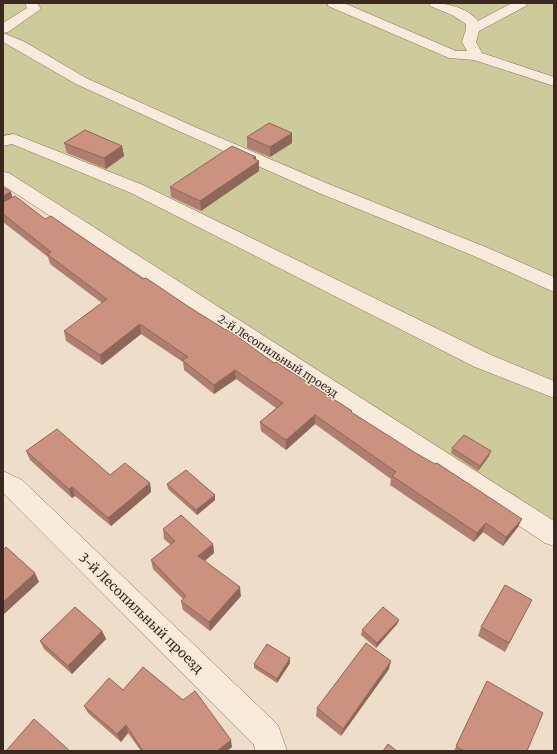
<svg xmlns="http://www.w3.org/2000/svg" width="557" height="754" font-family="Merriweather,serif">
  <rect width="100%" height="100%" fill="#eeddc9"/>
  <path fill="#cdca9c" d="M3 3H554V521L3 172Z"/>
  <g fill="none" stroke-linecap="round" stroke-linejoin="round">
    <g stroke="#8a6e5e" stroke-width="1">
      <g id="minor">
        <path d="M25 3H37L41 9 8 32 3 33 25 42 86 78 195 127 331 185 488 248 554 277V292L474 256 319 193 183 133 76 84 3 42V23L27 8Z"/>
        <path d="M327 3H344L456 51H467L462 42 466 29V24L452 15 430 6 429 3C446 3 467 7 478 21L512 3H527L526 6 479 31 476 42 482 53 554 77V86L474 60 449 58 328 6Z"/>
        <path d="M14 134 143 185 491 355 554 381V398L475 367 131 193 12 144 3 146V136Z"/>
        <path d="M3 172 9 173 554 521V546L545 543 3 185Z"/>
        <path d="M3 471 22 480 278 725 287 751H255L254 745 3 493Z"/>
      </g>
    </g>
    <use href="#minor" fill="#f9ebdc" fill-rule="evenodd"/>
  </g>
  <g fill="#af7e6e">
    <path d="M247 137 292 143 270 157 247 148Z"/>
    <path d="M64 143 122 146 124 156 106 169 67 153Z"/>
    <path d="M256 157V160L259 161V171L201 211 171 197 170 187Z"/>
    <path d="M3 187 11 192 12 197 45 219 143 279 189 307 274 363 352 411V413L518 527 503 546 483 532 474 542 390 485 391 479 315 424 286 450 261 431 260 422 276 408 236 379 214 394 184 370 183 362 141 334 102 365 66 341 64 331 102 303 50 264 48 257 3 222Z"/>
    <path d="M452 448 489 456 478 471 451 453Z"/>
    <path d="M26 451 110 475 150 483 151 492 111 526 75 496 72 498 30 460Z"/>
    <path d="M167 484 215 495V500L197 515 168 489Z"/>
    <path d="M163 529 213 544 214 553 205 561 241 596 210 631 183 610 181 601 183 599 153 569 151 560 171 545 164 539Z"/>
    <path d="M527 609 505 652 478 636 481 627Z"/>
    <path d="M399 620 397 624 376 648 361 635 362 630Z"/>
    <path d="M102 631 106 639 72 674 44 649 40 641Z"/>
    <path d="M290 663 277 683 254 668V664Z"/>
    <path d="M389 669 341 736 316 716 317 708Z"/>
    <path d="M487 681 527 751H454Z"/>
    <path d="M123 690 232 747 227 751H141L128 733 121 742 88 713 84 706Z"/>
  </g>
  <g fill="#8e665a">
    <path d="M292 133V143L270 157V147Z"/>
    <path d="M122 146 124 156 106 169 104 158Z"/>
    <path d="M256 157V163L259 161V171L201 211 200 201Z"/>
    <path d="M11 192 13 200 3 205V196Z"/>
    <path d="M140 324 141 334 102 365 100 355Z"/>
    <path d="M235 370 236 379 214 394V385Z"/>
    <path d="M315 415V424L286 450V440Z"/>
    <path d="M491 451 489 456 478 471 480 466Z"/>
    <path d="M150 483 151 492 111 526 108 518Z"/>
    <path d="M72 487 75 496 72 498 69 489Z"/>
    <path d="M215 495V500L197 515 196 510Z"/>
    <path d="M522 519 518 527 503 546 506 537Z"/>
    <path d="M486 523 483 532 474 542 477 533Z"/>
    <path d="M213 544 214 553 199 565 198 556Z"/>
    <path d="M35 573 39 582 3 615V602Z"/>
    <path d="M240 587 241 596 210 631 209 622Z"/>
    <path d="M399 620 397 624 376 648 377 643Z"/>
    <path d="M102 631 106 639 72 674 68 666Z"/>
    <path d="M290 658V663L277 683V679Z"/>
    <path d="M391 661 389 669 341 736 343 729Z"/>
    <path d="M126 725 128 733 121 742 117 734Z"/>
    <path d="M231 740 232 747 227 751H217Z"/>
  </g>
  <g fill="#cb9280" stroke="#8e665a">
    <path d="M269 123 292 133 270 147 247 137Z"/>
    <path d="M85 130 122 146 104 158 64 143Z"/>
    <path d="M232 146 256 157 253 158 259 161 200 201 170 187Z"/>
    <path d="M3 187 11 192 3 196Z"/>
    <path d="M15 196 45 219 51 216 143 279 146 278 189 307 226 330 227 329 274 363 276 362 352 411 351 412 414 452 435 464 437 463 522 519 506 537 486 523 477 533 392 476 396 472 315 415 286 440 260 422 283 403 235 370 214 385 182 360 188 357 140 324 100 355 64 331 107 299 47 254 51 252 3 214V202Z"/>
    <path d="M57 429 110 475 125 463 150 483 108 518 72 487 69 489 26 451Z"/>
    <path d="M464 435 491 451 480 466 452 448Z"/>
    <path d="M186 470 215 495 196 510 167 484Z"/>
    <path d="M181 515 213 544 198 556 240 587 209 622 181 601 186 596 151 560 175 541 163 529Z"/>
    <path d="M6 547 35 573 3 602V550Z"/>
    <path d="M505 585 532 600 509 643 481 627Z"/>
    <path d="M75 607 102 631 68 666 40 641Z"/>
    <path d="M383 607 399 620 377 643 362 630Z"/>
    <path d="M366 643 391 661 343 729 317 708Z"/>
    <path d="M267 644 290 658 277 679 254 664Z"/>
    <path d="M143 667 183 700 195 691 231 740 217 751H143L126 725 117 734 84 706 109 678 123 690Z"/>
    <path d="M487 681 543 713 527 751H464L456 746Z"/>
    <path d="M34 719 70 751H6Z"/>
    <path d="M388 744 397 751H383Z"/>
  </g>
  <g text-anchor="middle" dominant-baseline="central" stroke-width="3" stroke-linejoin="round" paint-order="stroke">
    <g font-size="11" fill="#3b2921" stroke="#f6e8d8">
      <text transform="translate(278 356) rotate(33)">2-й Лесопильный проезд</text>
    </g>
    <g font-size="13" fill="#3b2921" stroke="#f6e8d8">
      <text transform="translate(141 613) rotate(44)">3-й Лесопильный проезд</text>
    </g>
  </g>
  <rect width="557" height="754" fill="none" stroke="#3b2921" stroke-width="8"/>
</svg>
